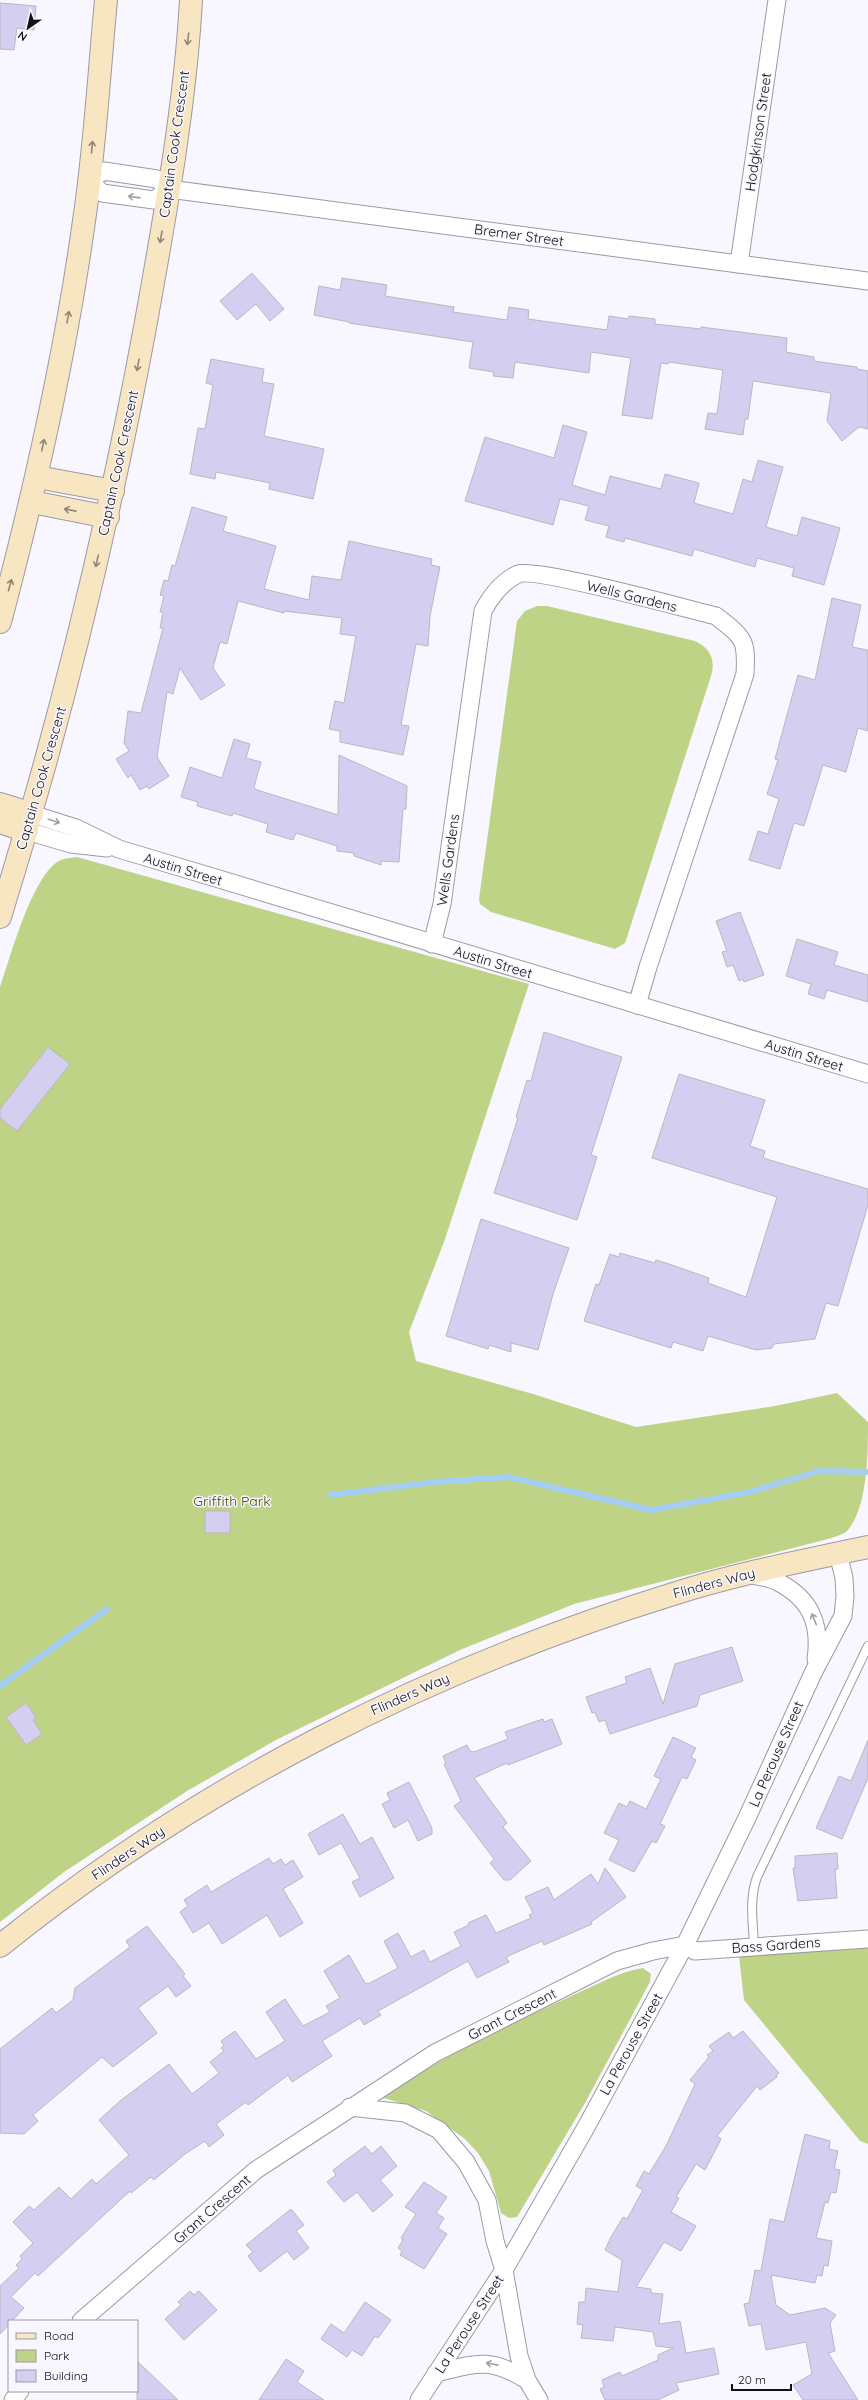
<svg xmlns="http://www.w3.org/2000/svg" width="868" height="2400" font-family="Quicksand,sans-serif">
  <rect width="100%" height="100%" fill="#f8f6ff"/>
  <g fill="#bfd386">
    <path d="M537 606H547L695 641C710 648 716 660 711 676L628 934 625 943 615 949 491 912 480 904 479 899 517 621 525 611Z"/>
    <path d="M77 857 529 984 444 1242 409 1332 416 1361 533 1394 636 1427 775 1406 837 1393 868 1422C868 1453 868 1510 846 1532 841 1535 834 1537 828 1539L574 1604 460 1650 276 1740 187 1791 64 1872 0 1922V987C11 956 32 876 59 861 64 858 72 858 77 857Z"/>
    <path d="M868 1947V2144L860 2141 744 2000 739 1956Z"/>
    <path d="M643 1968 651 1974 650 1982 585 2103 517 2217 509 2218 501 2213 489 2171 478 2153 465 2139 426 2111 384 2098V2095C443 2057 505 2026 569 1997 592 1987 618 1972 643 1968Z"/>
  </g>
  <g fill="none" stroke-linecap="round" stroke-linejoin="round">
    <g stroke="#a4cef6" stroke-width="6">
      <path d="M331 1495 435 1482 508 1477 651 1510 750 1492 819 1471 868 1472"/>
      <path d="M0 1686 107 1609"/>
    </g>
  </g>
  <g fill="#d4cef1" stroke="#b9b8c0">
    <path d="M0 3 36 6 34 30 17 28 14 50 0 49Z"/>
    <path d="M252 273 284 309 270 321 256 304 237 320 220 301Z"/>
    <path d="M342 278 387 285 385 296 454 307 453 312 507 320 509 307 529 310 528 319 607 330 609 316 628 319 629 316 655 319V324L701 329V327L787 338 786 352 814 357V361L857 367V369L868 371V429L859 427 842 441 827 421 831 393 753 381 748 419H745L743 435 705 429 708 413 717 414 723 370 669 362 668 364 661 363 652 419 622 415 631 358 591 352 589 373 515 362 513 378 493 376 494 372 469 368 473 342 349 323V322L314 315 319 286 340 290Z"/>
    <path d="M211 359 264 369 262 382 274 384 264 436 324 449 313 499 269 489 270 483 216 472 215 479 190 474 198 428 205 429 213 385 206 383Z"/>
    <path d="M563 425 587 432 572 485 605 495 610 476 661 489 665 474 699 483 694 503 733 514 743 479 752 482 758 460 783 467 766 527 797 536 802 517 840 528 824 585 792 576 794 568 757 558 755 567 694 549 692 556 625 538 624 542 606 537 609 526 585 520 589 506 560 499 553 525 465 501 485 437 554 458Z"/>
    <path d="M192 507 227 517 223 531 276 546 264 589 309 600 312 576 341 580 349 541 432 559 431 565 440 567 430 616 428 646 416 644 401 725 409 726 403 755 340 742V731L329 729 335 701 344 703 356 636 340 634 342 618 284 611V613L238 601 227 644 220 642 213 668 225 685 201 700 180 668 173 694 167 692 157 757 169 776 149 789 147 786 140 790 131 775 128 778 116 759 129 751 124 743 128 711 141 713 163 628H160L163 612H160L164 596 160 595 164 580 168 581 172 565 175 566Z"/>
    <path d="M832 598 861 605 852 647 868 650V731L858 728 846 772 823 765 804 826 794 823 780 869 749 860 758 831 768 834 779 799 767 794 778 760 775 759 798 675 815 680Z"/>
    <path d="M234 739 250 744 246 758 261 762 254 787 257 790 338 815 339 755 407 786 406 809H403L399 862 381 861V865L354 856V853L337 851V846L296 833 293 840 266 832 268 824 233 813 232 816 197 806 198 802 181 797 190 767 222 778Z"/>
    <path d="M740 912 764 975 744 982 743 979 739 981 733 965 727 967 722 952 727 951 716 921Z"/>
    <path d="M797 939 838 952 834 965 868 975V1002L827 990 824 999 808 994 811 984 786 976Z"/>
    <path d="M544 1032 622 1057 591 1155 597 1157 577 1220 494 1193 518 1118 516 1117 527 1080 531 1081Z"/>
    <path d="M48 1047 70 1064 17 1131 0 1118V1109Z"/>
    <path d="M679 1074 765 1100 750 1146 765 1151 763 1158 868 1189V1205L838 1306 826 1303 815 1339 774 1344 772 1348 756 1350 708 1336 703 1351 673 1342 671 1348 584 1321 596 1284 599 1285 610 1254 619 1257 620 1253 655 1263 656 1260 672 1265 709 1278 708 1283 746 1297 777 1197 652 1158Z"/>
    <path d="M481 1219 569 1248 553 1294 538 1350 511 1343V1352L489 1345 488 1349 446 1336Z"/>
    <rect x="205" y="1511" width="25" height="22"/>
    <path d="M732 1647 743 1681 700 1695 697 1706 610 1734 605 1720 599 1722 595 1712 592 1713 586 1697 627 1683 625 1677 650 1668 663 1704 675 1664Z"/>
    <path d="M26 1703 36 1717 33 1720 42 1734 26 1745 6 1717Z"/>
    <path d="M543 1719 544 1722 552 1719 562 1744 508 1765 507 1763 474 1778 507 1823 503 1827 531 1861 510 1880H504L490 1863 494 1859 454 1806 461 1801 444 1764 446 1763 443 1756 467 1745 470 1751 474 1752 508 1739 505 1732Z"/>
    <path d="M673 1737 696 1748 691 1757 696 1760 687 1779 682 1777 660 1824 665 1826 656 1843 652 1841 634 1872 609 1860 619 1840 604 1833 619 1803 627 1807 630 1801 646 1809 661 1779 654 1776Z"/>
    <path d="M868 1740V1778L842 1839 816 1828 839 1776 851 1781Z"/>
    <path d="M409 1782 432 1828V1834L418 1841 408 1820 394 1828 382 1804 390 1800 387 1793Z"/>
    <path d="M343 1814 360 1844 372 1837 394 1878 360 1897 352 1882 360 1878 341 1843 319 1855 308 1834Z"/>
    <path d="M837 1853 838 1869H835L837 1898 798 1901 793 1868H795V1856Z"/>
    <path d="M269 1858 273 1864 281 1859 285 1865 293 1860 303 1877 283 1889 303 1923 280 1937 267 1915 222 1944 209 1923 193 1933 180 1912 188 1906 184 1900 207 1885 211 1892Z"/>
    <path d="M605 1868 626 1897 591 1922 592 1924 544 1945 542 1941 506 1957 509 1962 477 1978 468 1961 378 2011 381 2015 364 2025 360 2018 322 2041 332 2056 292 2082 288 2075 248 2105 246 2102 216 2124 224 2135 209 2147 205 2141 185 2154 154 2180 151 2177 131 2193 130 2191 38 2276 35 2273 11 2297 24 2308 12 2321H9V2325L0 2334V2286L19 2268 16 2265 22 2259 20 2256 33 2243 13 2222 29 2206 34 2210 59 2187 71 2199 92 2179 96 2184 129 2155 99 2120 120 2101 169 2064 192 2094 219 2073 210 2062 224 2051 221 2048 224 2046 221 2041 235 2031 256 2059 285 2041 266 2012 285 1999 303 2026 330 2012 326 2006 340 1998 324 1971 349 1955 365 1983 368 1984 398 1968 384 1941 398 1933 411 1957 424 1950 430 1962 461 1946 454 1932 469 1925 468 1923 486 1915 496 1933 531 1918 529 1915 533 1913 525 1897 548 1887 554 1900 591 1874 598 1884Z"/>
    <path d="M147 1926 185 1974 183 1976 191 1986 176 1997 168 1986 138 2008 157 2033 113 2067 102 2057 33 2115 38 2121 24 2134 0 2133V2049L52 2008 56 2013 73 2000 75 1988 130 1947 126 1941Z"/>
    <path d="M743 2031 779 2073 776 2075 777 2077 760 2090 757 2086 717 2136 721 2139 705 2170 696 2164 676 2197 679 2198 671 2212 696 2226 681 2251 664 2242 636 2287 651 2289V2293L663 2294 659 2324 680 2321 686 2353 714 2348 719 2374 676 2383 679 2390 658 2400H605L600 2389 604 2387 602 2380 620 2372 622 2376 658 2360V2355L673 2348 656 2346 653 2332 615 2327 613 2341 581 2338 583 2325 577 2324 579 2302H585L586 2288 618 2292 622 2260 605 2250 611 2237 623 2217 627 2219 643 2190 636 2186 644 2171 649 2174 666 2146 695 2084 690 2080 709 2057 707 2055 713 2051 709 2046 729 2032 733 2038Z"/>
    <path d="M805 2134 830 2141 829 2149 838 2151 834 2169 840 2170 836 2193 831 2192 828 2203 825 2202 816 2238 832 2241 828 2266 824 2265 822 2276 817 2275 815 2283 771 2275 776 2305 790 2315 825 2308 836 2315 830 2323 835 2351 828 2353 858 2400H803L793 2385 812 2374 806 2342 766 2350 761 2324 749 2326 744 2304 749 2303 755 2270 761 2271 770 2219 784 2222Z"/>
    <path d="M365 2146 372 2154 381 2146 397 2166 380 2180 393 2195 373 2212 357 2192 344 2202 327 2182 336 2175 333 2170Z"/>
    <path d="M424 2182 447 2197 436 2213 444 2218 438 2228 447 2234 424 2269 400 2255 402 2251 398 2248 403 2240 401 2238 416 2214 405 2207Z"/>
    <path d="M291 2209 304 2225 296 2231 309 2248 294 2260 287 2251 260 2272 248 2256 253 2252 246 2245Z"/>
    <path d="M190 2291 194 2295 199 2291 217 2310 184 2340 165 2319 181 2305 178 2302Z"/>
    <path d="M365 2302 391 2320 378 2338 375 2336 362 2356 352 2350 347 2357 321 2339 331 2324 344 2333Z"/>
    <path d="M286 2359 304 2371 297 2382 324 2400H259Z"/>
    <path d="M137 2361 178 2400H137Z"/>
  </g>
  <g fill="none" stroke-linecap="round" stroke-linejoin="round">
    <g stroke="#9c9aa2" stroke-width="10">
      <path id="lane" d="M754 1946C753 1922 749 1899 757 1877L868 1646"/>
    </g>
    <g stroke="#9c9aa2" stroke-width="19">
      <g id="street">
        <path d="M169 189 154 200 102 193 89 180 104 171 157 179 169 189 868 281"/>
        <path d="M739 264 777 0"/>
        <path d="M32 814 76 828 119 849 868 1074"/>
        <path d="M27 831 71 844 107 848"/>
        <path d="M432 944 442 904 483 611C491 596 501 582 518 574 535 567 687 609 716 616 744 638 747 639 745 674L648 967 637 1005"/>
        <path d="M747 1574C757 1576 769 1577 778 1582 811 1599 821 1624 816 1659"/>
        <path d="M350 2107 405 2113 439 2130 466 2162 487 2200 495 2241 504 2270 519 2356 527 2380 539 2400"/>
        <path d="M81 2321 256 2170 435 2053 617 1961 653 1951 685 1945 695 1951 868 1939"/>
        <path d="M436 2373C477 2363 489 2357 527 2380"/>
        <path d="M13 2400 20 2391"/>
        <path d="M419 2400 504 2270 585 2129 685 1945 746 1820 814 1671 843 1616 845 1596 844 1578 838 1553"/>
      </g>
    </g>
    <g stroke="#9c9aa2" stroke-width="24">
      <g id="secondary">
        <path d="M37 477 113 491"/>
        <path d="M32 502 108 517"/>
        <path d="M0 622C35 490 65 357 84 221 95 148 99 74 106 0"/>
        <path d="M0 804 32 814"/>
        <path d="M0 822 27 831"/>
        <path d="M0 917C61 721 109 523 146 322 165 215 185 108 191 0"/>
        <path d="M0 1946C197 1787 428 1670 670 1595 735 1574 802 1561 868 1547"/>
      </g>
    </g>
    <use href="#lane" stroke="#fff" stroke-width="8"/>
    <use href="#street" stroke="#fff" stroke-width="17"/>
    <use href="#secondary" stroke="#f8e6c3" stroke-width="22"/>
  </g>
  <defs><path id="oneway-shaft" d="M-6 0H5M1.5-3L5.5 0L1.5 3" fill="none" stroke-width="1.6" stroke-linecap="round" stroke-linejoin="round"/></defs>
  <g stroke="#908674">
    <use href="#oneway-shaft" transform="translate(188 39) rotate(96)"/>
    <use href="#oneway-shaft" transform="translate(92 147) rotate(-85)"/>
    <use href="#oneway-shaft" transform="translate(161 237) rotate(100)"/>
    <use href="#oneway-shaft" transform="translate(68 317) rotate(-80)"/>
    <use href="#oneway-shaft" transform="translate(138 365) rotate(100)"/>
    <use href="#oneway-shaft" transform="translate(43 445) rotate(-78)"/>
    <use href="#oneway-shaft" transform="translate(70 510) rotate(-169)"/>
    <use href="#oneway-shaft" transform="translate(97 561) rotate(103)"/>
    <use href="#oneway-shaft" transform="translate(10 585) rotate(-75)"/>
  </g>
  <g stroke="#a0a0a1">
    <use href="#oneway-shaft" transform="translate(134 197) rotate(-172)"/>
    <use href="#oneway-shaft" transform="translate(54 821) rotate(18)"/>
    <use href="#oneway-shaft" transform="translate(814 1619) rotate(-112)"/>
    <use href="#oneway-shaft" transform="translate(492 2364) rotate(-169)"/>
  </g>
  <g text-anchor="middle" dominant-baseline="central" stroke-width="3" stroke-linejoin="round" paint-order="stroke">
    <g font-size="14" fill="#121114" stroke="#f8f6ff">
      <text transform="translate(758 132) rotate(-82)">Hodgkinson Street</text>
      <text transform="translate(174 144) rotate(-82)">Captain Cook Crescent</text>
      <text transform="translate(519 235) rotate(8)">Bremer Street</text>
      <text transform="translate(118 463) rotate(-78)">Captain Cook Crescent</text>
      <text transform="translate(632 596) rotate(14)">Wells Gardens</text>
      <text transform="translate(41 778) rotate(-74)">Captain Cook Crescent</text>
      <text transform="translate(448 860) rotate(-82)">Wells Gardens</text>
      <text transform="translate(183 869) rotate(17)">Austin Street</text>
      <text transform="translate(493 962) rotate(17)">Austin Street</text>
      <text transform="translate(804 1055) rotate(17)">Austin Street</text>
      <text transform="translate(714 1583) rotate(-15)">Flinders Way</text>
      <text transform="translate(410 1694) rotate(-24)">Flinders Way</text>
      <text transform="translate(776 1754) rotate(-66)">La Perouse Street</text>
      <text transform="translate(128 1853) rotate(-34)">Flinders Way</text>
      <text transform="translate(776 1945) rotate(-4)">Bass Gardens</text>
      <text transform="translate(512 2014) rotate(-27)">Grant Crescent</text>
      <text transform="translate(631 2044) rotate(-61)">La Perouse Street</text>
      <text transform="translate(212 2209) rotate(-41)">Grant Crescent</text>
      <text transform="translate(469 2324) rotate(-57)">La Perouse Street</text>
    </g>
    <g font-size="14" fill="#404d07" stroke="#f8f6ff">
      <text x="232" y="1501">Griffith Park</text>
    </g>
  </g>
  <rect x="8" y="2320" width="130" height="72" fill="#f8f6ff" stroke="#9c9aa1"/>
  <rect x="16" y="2333" width="20" height="6" fill="#f8e6c3" stroke="#9c9aa1"/>
  <text x="44" y="2340" font-size="12" fill="#121114">Road</text>
  <rect x="16" y="2350" width="20" height="12" fill="#bfd386" stroke="#9c9aa1"/>
  <text x="44" y="2360" font-size="12" fill="#121114">Park</text>
  <rect x="16" y="2370" width="20" height="12" fill="#d4cef1" stroke="#9c9aa1"/>
  <text x="44" y="2380" font-size="12" fill="#121114">Building</text>
  <g transform="translate(28 28) rotate(214)" stroke="#f8f6ff" stroke-width="3" paint-order="stroke">
  <path d="M0-3L7 15L0 10L-7 15Z" fill="#121114"/>
  <text y="-6" font-size="11" font-weight="bold" text-anchor="middle" fill="#121114">N</text>
  </g>
  <path d="M732 2384v6h59v-6" fill="none" stroke="#121114" stroke-width="2"/>
  <text x="738" y="2384" font-size="12" fill="#121114" stroke="#f8f6ff" stroke-width="3" paint-order="stroke">20 m</text>
</svg>
